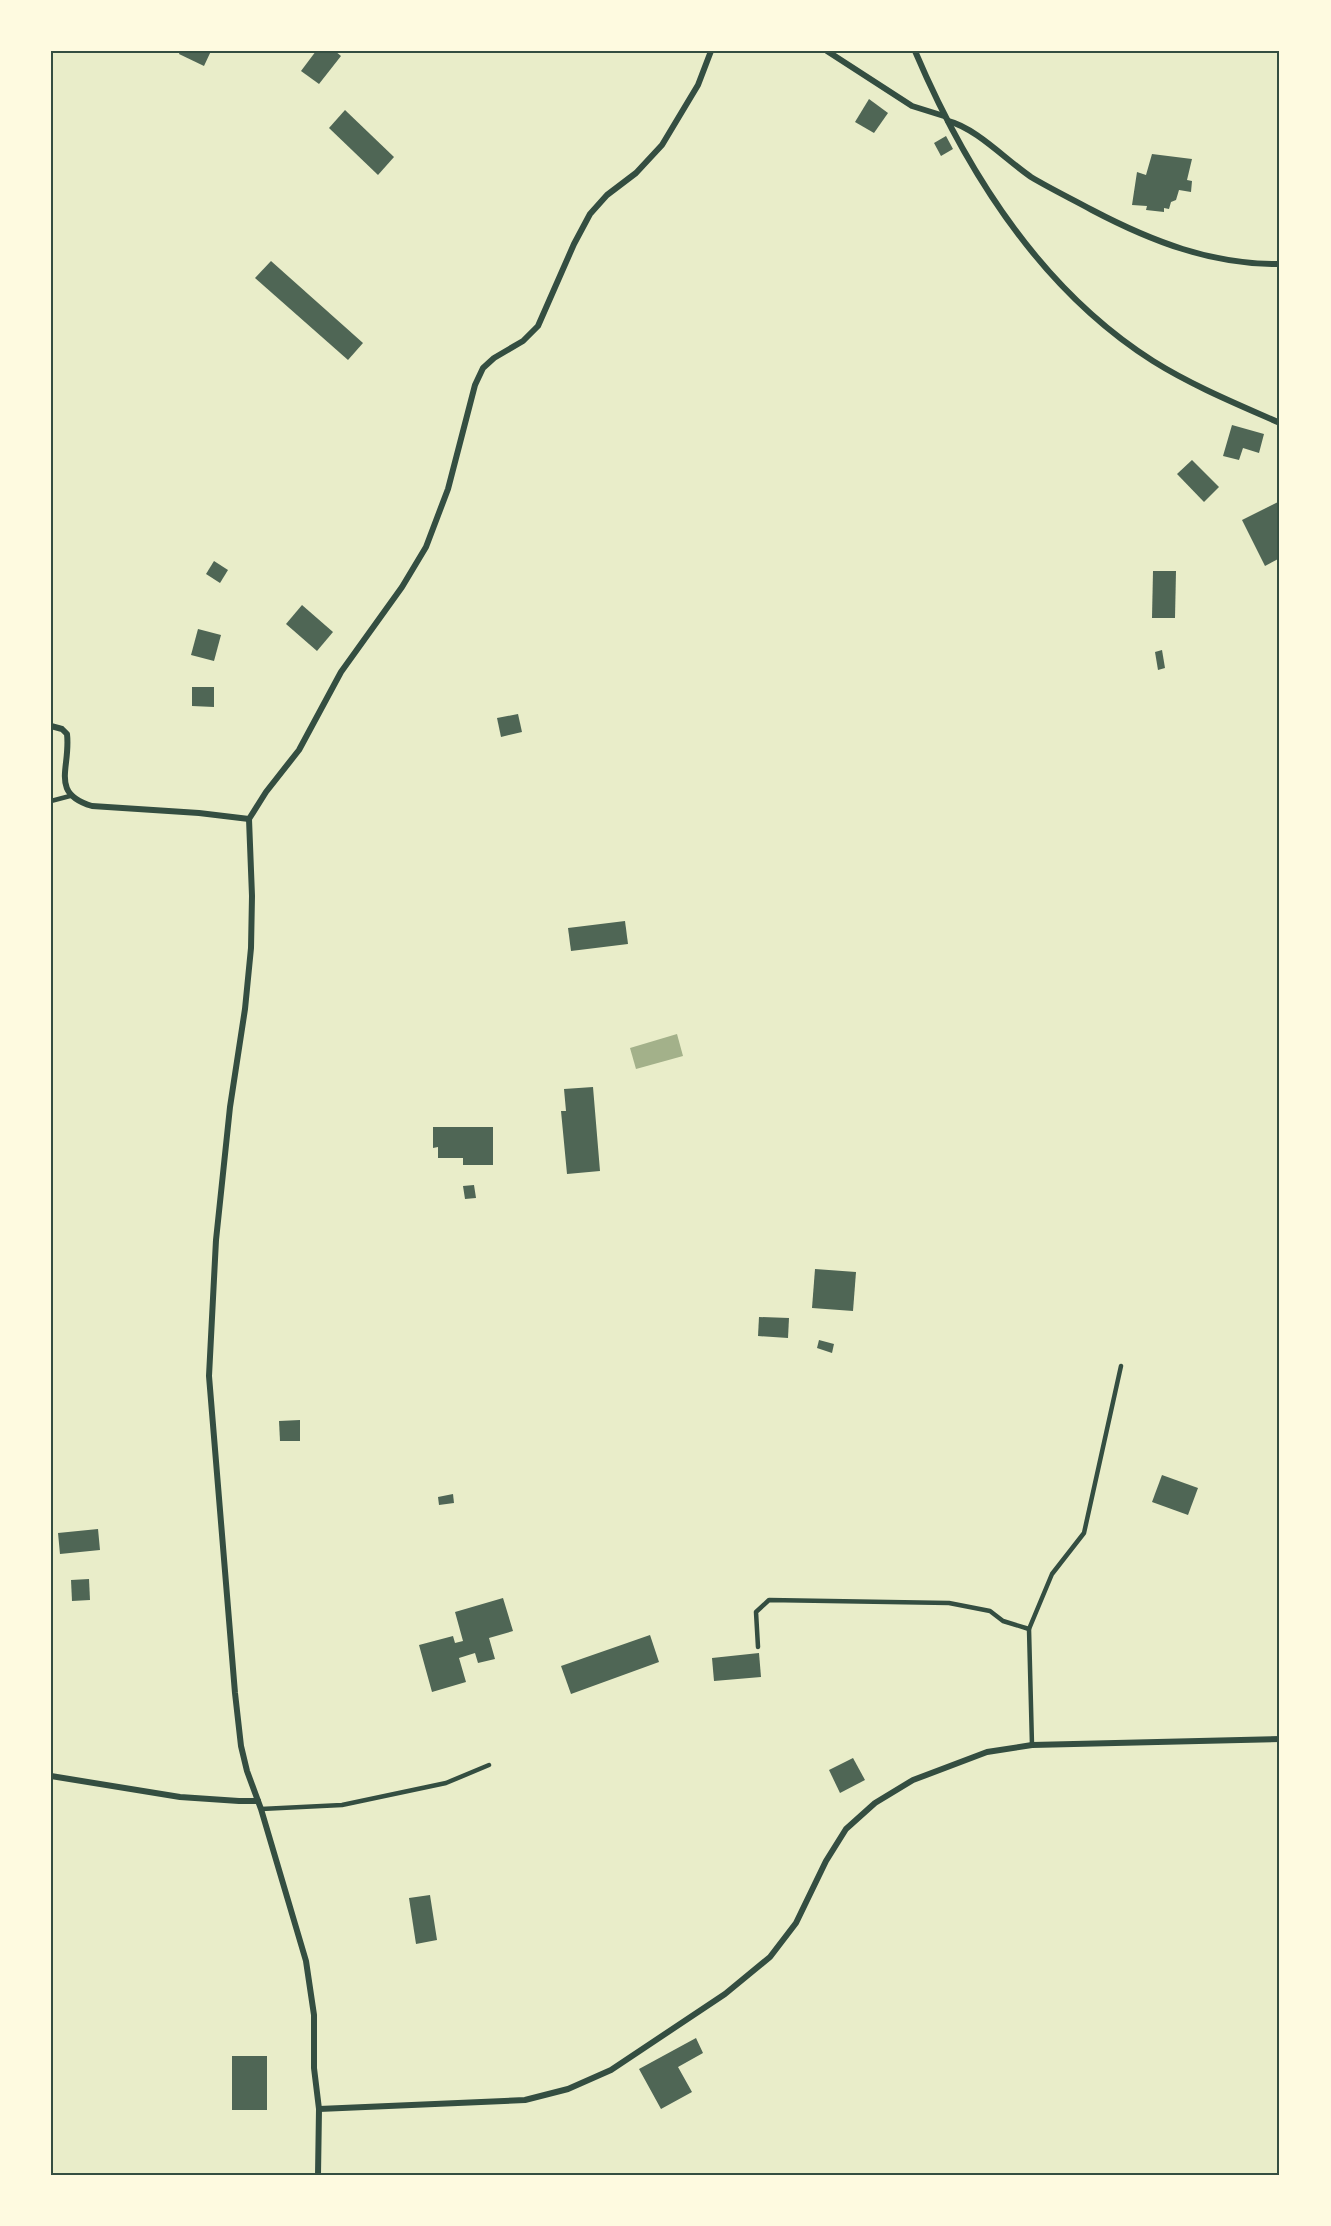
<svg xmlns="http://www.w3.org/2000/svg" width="1331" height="2226" font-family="'Noto Sans',sans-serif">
  <rect width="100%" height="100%" fill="#e9edc9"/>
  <path fill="#a3b18a" d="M677 1034 683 1056 636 1069 630 1048Z"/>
  <g fill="#4f6655">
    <path d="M180 51H211L204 66 179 54Z"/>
    <path d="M316 51H335L341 56 319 84 301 71Z"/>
    <path d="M869 99 888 113 874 133 855 122Z"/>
    <path d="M345 110 394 157 378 175 329 128Z"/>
    <path d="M946 136 953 149 941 156 934 143Z"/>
    <path d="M1152 154 1192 159 1187 180 1192 181 1191 192 1179 190 1176 200 1171 202 1169 209 1164 208V212L1146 210 1147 206 1132 205 1137 172 1146 175Z"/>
    <path d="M271 261 363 343 348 360 255 278Z"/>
    <path d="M1232 425 1264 434 1259 453 1243 448 1239 460 1223 456Z"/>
    <path d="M1192 460 1219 487 1204 502 1177 474Z"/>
    <path d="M1280 501V558L1265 566 1242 520Z"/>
    <path d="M214 561 228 570 220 583 206 574Z"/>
    <path d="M1153 571H1176L1175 618H1152Z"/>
    <path d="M302 605 333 632 317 651 286 624Z"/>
    <path d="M198 629 221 635 214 661 191 655Z"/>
    <path d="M1162 650 1165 668 1158 670 1155 652Z"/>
    <path d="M192 687H214V707L192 706Z"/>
    <path d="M518 714 522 732 501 737 497 718Z"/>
    <path d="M625 921 628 944 571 951 568 928Z"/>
    <path d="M593 1087 600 1171 567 1174 561 1111H566L564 1089Z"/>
    <path d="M433 1127H493V1165H463V1158H438V1147L433 1148Z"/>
    <path d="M474 1185 476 1198 465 1199 463 1186Z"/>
    <path d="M815 1269 856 1272 853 1311 812 1308Z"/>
    <path d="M759 1317 789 1318 788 1338 758 1336Z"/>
    <path d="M819 1340 834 1344 832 1353 817 1348Z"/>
    <path d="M300 1420V1441H280L279 1421Z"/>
    <path d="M1162 1475 1198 1488 1188 1515 1152 1502Z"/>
    <path d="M453 1494 454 1503 439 1505 438 1497Z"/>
    <path d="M98 1529 100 1550 60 1554 58 1533Z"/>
    <path d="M89 1579 90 1600 72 1601 71 1580Z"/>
    <path d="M503 1598 513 1631 489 1638 495 1659 478 1663 475 1653 459 1658 466 1682 432 1692 419 1645 453 1636 455 1643 463 1641 455 1612Z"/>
    <path d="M650 1635 659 1662 571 1694 561 1666Z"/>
    <path d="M759 1653 761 1677 714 1681 712 1658Z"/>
    <path d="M853 1758 865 1780 840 1793 829 1770Z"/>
    <path d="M430 1895 437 1940 416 1944 409 1898Z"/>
    <path d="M696 2038 703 2053 678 2067 692 2092 661 2109 639 2069Z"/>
    <rect x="232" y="2056" width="35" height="54"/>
  </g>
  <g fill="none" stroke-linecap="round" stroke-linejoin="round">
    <g stroke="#344e41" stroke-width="4.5">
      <path d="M51 801 70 796"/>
      <path d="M758 1647 756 1612 769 1600 949 1603 990 1611 1003 1621 1029 1629"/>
      <path d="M1032 1745 1029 1629 1052 1574 1084 1533 1121 1366"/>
      <path d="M261 1809 342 1805 446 1783 489 1765"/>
    </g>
    <g stroke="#344e41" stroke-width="6">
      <path d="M827 51 912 106 944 116"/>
      <path d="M915 51C966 171 1041 290 1153 361 1193 386 1237 404 1280 423"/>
      <path d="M948 121C976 128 1006 160 1031 177 1051 189 1072 199 1092 210 1151 241 1212 265 1280 264"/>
      <path d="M51 726 62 729 67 734C71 768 49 793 92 806L199 813 249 819"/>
      <path d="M51 1776 180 1797 239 1801H258"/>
      <path d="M319 2109 525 2100 568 2089 611 2070 725 1994 770 1957 796 1923 826 1861 846 1829 875 1803 913 1780 987 1752 1032 1745 1280 1739"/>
      <path d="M318 2175 319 2109 314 2068V2015L306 1961 261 1809 247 1771 241 1746 235 1693 209 1376 216 1240 230 1107 245 1009 251 948 252 896 249 819 266 792 299 750 341 672 402 587 426 547 448 489 475 385 483 368 494 358 523 341 538 326 574 244 590 214 607 195 636 173 662 145 698 85 711 51"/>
    </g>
  </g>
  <rect width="1331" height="2226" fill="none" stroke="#fefae0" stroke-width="105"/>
  <rect x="52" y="52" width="1226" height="2122" fill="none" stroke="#344e41" stroke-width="2"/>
</svg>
